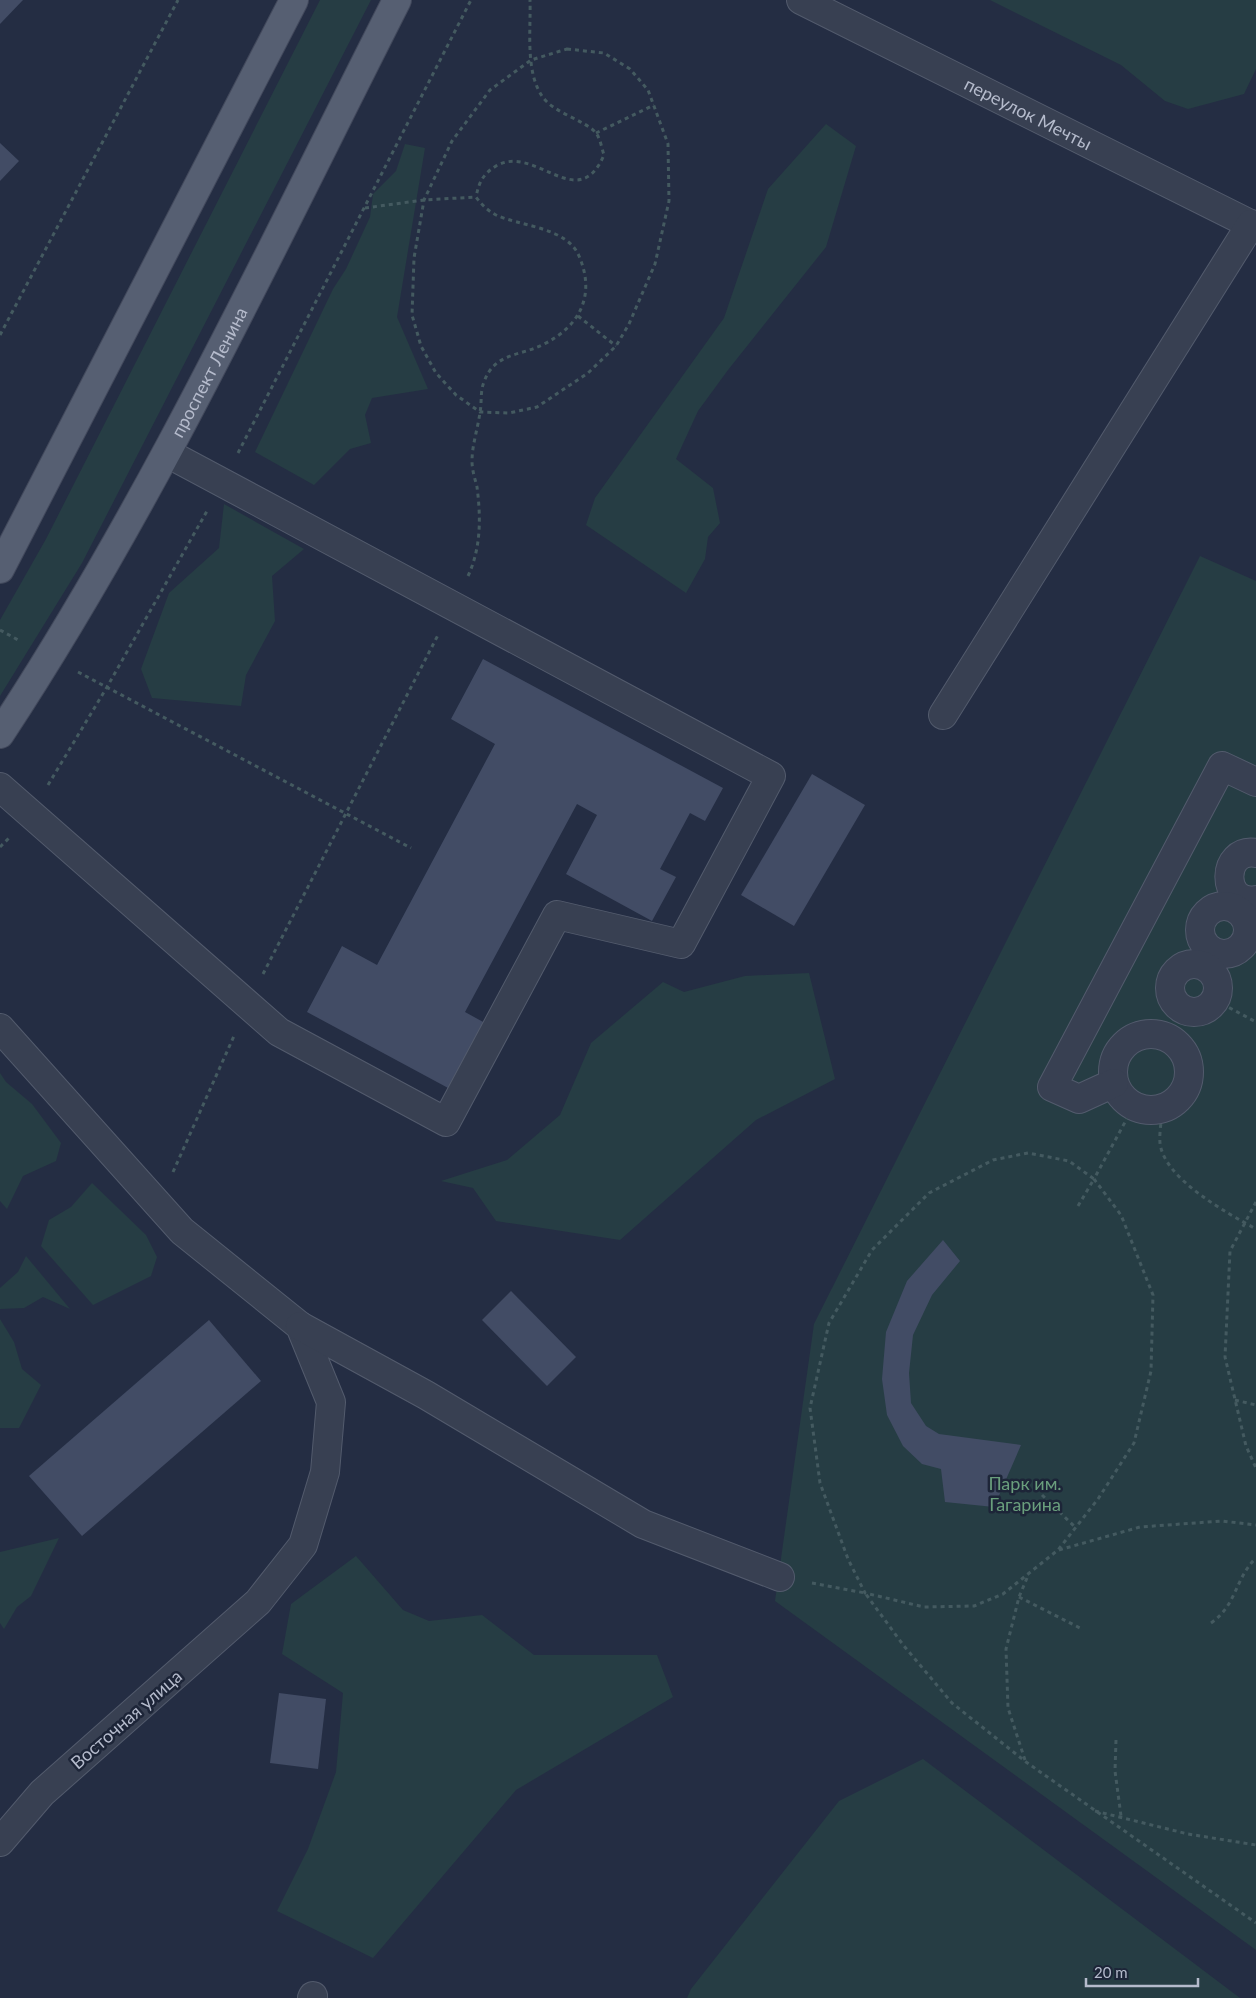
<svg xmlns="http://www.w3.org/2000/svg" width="1256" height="1998" font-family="Lato,sans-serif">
  <rect width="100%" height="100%" fill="#242d43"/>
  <g fill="#263d44">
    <path d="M320 0H371L82 563 0 696V620L46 539Z"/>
    <path d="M990 0H1256V69L1244 94 1188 109 1165 101 1121 65Z"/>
    <path d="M826 124 856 146 826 247 728 370 698 411 676 459 713 488 720 523 708 537 705 559 686 593 586 525 595 498 724 318 768 189Z"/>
    <path d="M405 144 425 148 397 317 428 389 372 398 365 415 371 443 350 449 314 485 255 452 333 289 346 269 370 217 373 194 396 171Z"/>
    <path d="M224 504 304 549 272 576 275 621 246 675 241 706 152 698 141 669 169 593 219 548Z"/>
    <path d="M1200 556 1256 581V1950L775 1601 814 1324Z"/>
    <path d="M809 973 835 1079 756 1120 620 1240 496 1221 473 1188 441 1181 507 1160 560 1115 591 1043 663 982 684 992 745 976Z"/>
    <path d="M0 1073 6 1082 32 1104 61 1143 56 1161 23 1176 7 1209 0 1201Z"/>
    <path d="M92 1183 146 1235 157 1257 151 1276 93 1305 41 1246 49 1220 71 1207Z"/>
    <path d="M26 1256 70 1309 43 1297 24 1308 0 1309V1288L18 1272Z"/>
    <path d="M0 1319 14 1342 22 1369 41 1385 19 1428H0Z"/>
    <path d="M59 1538 31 1596 17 1607 4 1629 0 1623V1552Z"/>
    <path d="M356 1556 403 1610 429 1621 482 1615 534 1655H657L673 1697 516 1790 373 1958 277 1911 308 1849 336 1772 343 1693 282 1654 291 1604Z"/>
    <path d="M923 1759 1240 1998H687L691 1989 839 1801Z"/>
  </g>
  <g fill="#424c65">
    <path d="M0 0H23L0 24Z"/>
    <path d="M0 143 19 161 0 181Z"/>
    <path d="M483 659 723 788 705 821 690 813 660 869 676 877 652 921 566 874 597 815 577 804 465 1012 485 1023 450 1089 307 1012 342 946 377 965 495 744 451 719Z"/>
    <path d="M812 774 865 805 794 926 741 895Z"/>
    <path d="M943 1240 960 1261 932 1295 913 1335 909 1373 911 1403 926 1426 939 1434 1021 1445 994 1507 945 1502 941 1469 922 1464 903 1446 887 1415 882 1379 886 1332 907 1281Z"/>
    <path d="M511 1291 576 1357 547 1386 482 1320Z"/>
    <path d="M209 1320 261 1381 82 1536 29 1476Z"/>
    <path d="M279 1693 326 1699 318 1769 270 1763Z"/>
  </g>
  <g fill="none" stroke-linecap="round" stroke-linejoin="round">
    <g stroke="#535b6d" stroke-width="30">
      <g id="minor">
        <path id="s1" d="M801 0 1256 227"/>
        <path d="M943 715 1251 224"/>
        <path d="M0 787 279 1032 446 1122 557 915 681 944 771 776 167 453"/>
        <path d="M1256 853C1221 847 1220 906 1256 900"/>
        <circle cx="1224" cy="930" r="24"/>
        <circle cx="1194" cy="988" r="24"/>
        <path d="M0 1028 182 1231 300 1326 331 1402 325 1472 303 1545 258 1602 42 1793 0 1842"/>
        <circle cx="1151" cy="1072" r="38"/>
        <path d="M1114 1083 1079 1099 1052 1087 1222 766 1256 782"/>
        <path d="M300 1326 426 1395 643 1524 780 1577"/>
        <path d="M312 1998 313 1996"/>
      </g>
    </g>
    <g stroke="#42495c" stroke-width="30">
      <g id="major">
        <path d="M0 569 294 0"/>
        <path id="s2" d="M0 734C153 502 271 248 397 0"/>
      </g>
    </g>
    <g stroke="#445a60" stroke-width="3" stroke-dasharray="4 4" stroke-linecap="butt">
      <path d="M567 49 604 53 630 69 648 90 668 144 669 201 655 264 629 324 616 346 588 373 537 407 509 413 480 412 456 395 436 373 421 346 412 315 414 258 424 200 452 141 490 90 531 60Z"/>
      <path d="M596 133 654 105"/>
      <path d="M365 208 424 200 476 197"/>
      <path d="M578 316 616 346"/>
      <path d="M0 335 178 0"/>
      <path d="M238 453 471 0"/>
      <path d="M468 576C481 548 481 518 477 487 475 479 472 470 472 461 472 445 478 428 480 412 482 403 480 391 484 382 494 353 520 356 542 345 580 327 596 295 579 256 567 227 519 226 496 215 487 210 482 205 476 197 479 182 483 174 496 166 535 143 578 216 604 155 602 149 600 138 596 133 585 120 553 113 542 96 525 71 531 29 530 0"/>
      <path d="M0 630 20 641"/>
      <path d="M78 672 411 848"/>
      <path d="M48 785 107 687 207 511"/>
      <path d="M0 847 9 838"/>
      <path d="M263 974 438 635"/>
      <path d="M1215 1000 1256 1022"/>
      <path d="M1162 1108C1162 1120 1159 1132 1160 1143 1164 1179 1227 1213 1256 1229"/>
      <path d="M173 1172 234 1036"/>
      <path d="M1256 1202 1230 1251 1225 1357 1246 1446 1256 1468"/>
      <path d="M1078 1206 1094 1179 1069 1161 1028 1153 993 1160 929 1193 872 1250 829 1323 810 1408 820 1483 848 1559 865 1593 924 1607 974 1606 1003 1594 1058 1550 1098 1499 1134 1443 1151 1371 1153 1295 1121 1215 1094 1179 1130 1113"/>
      <path d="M1235 1400 1256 1405"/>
      <path d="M1042 1495 1076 1528"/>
      <path d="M1059 1550 1140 1527 1222 1521 1256 1525"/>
      <path d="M812 1583 865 1593 904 1646 952 1703 1026 1762 1256 1923"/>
      <path d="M1019 1597 1082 1629"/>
      <path d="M1211 1623C1237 1605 1235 1578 1256 1558"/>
      <path d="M1116 1740 1115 1771 1121 1816"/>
      <path d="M1025 1760 1008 1708 1006 1649 1019 1597 1027 1578"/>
      <path d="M1095 1811 1188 1834 1256 1845"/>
    </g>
    <use href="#minor" stroke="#384052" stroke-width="28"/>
    <use href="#major" stroke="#565f72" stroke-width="28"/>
  </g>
  <g text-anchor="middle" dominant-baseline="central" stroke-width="5" stroke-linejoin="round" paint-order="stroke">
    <g font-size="18" fill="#b5bbcc" stroke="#1d2538">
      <text stroke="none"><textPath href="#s1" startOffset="254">переулок Мечты</textPath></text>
      <text stroke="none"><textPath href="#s2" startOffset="418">проспект Ленина</textPath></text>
      <text transform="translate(126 1719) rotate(-41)">Восточная улица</text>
    </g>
    <g font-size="18" fill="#6a9f7d" stroke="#1d2538">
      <text x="1025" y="1483">Парк им.<tspan x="1025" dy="21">Гагарина</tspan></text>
    </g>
  </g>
  <path d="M1086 1978v8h112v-8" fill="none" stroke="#b5bbcc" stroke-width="2.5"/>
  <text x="1094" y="1978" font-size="15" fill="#b5bbcc" stroke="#1d2538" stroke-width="4" paint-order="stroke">20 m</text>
</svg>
